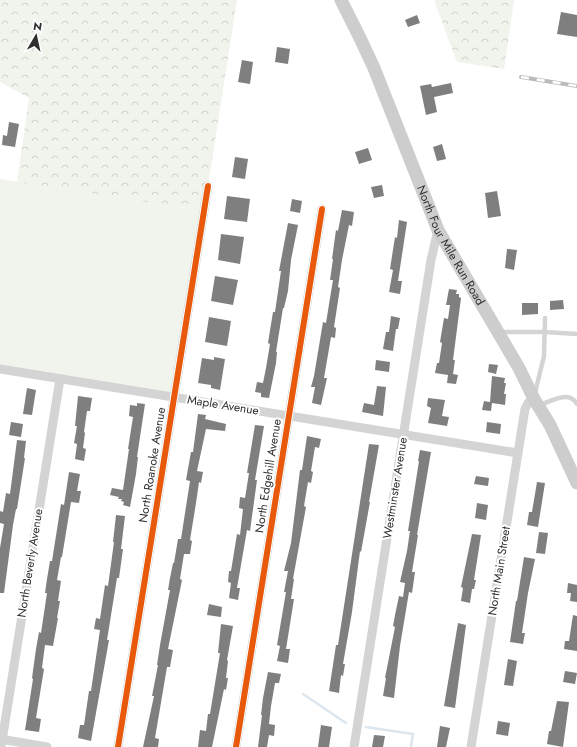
<svg xmlns="http://www.w3.org/2000/svg" width="577" height="747" font-family="Jost,sans-serif">
  <defs>
    <pattern id="forest-crowns" width="20" height="18" patternUnits="userSpaceOnUse"><rect width="20" height="18" fill="#f0f4ed"/><path d="M2 6a3 3 0 1 1 6 0M12 15a3 3 0 1 1 6 0" fill="none" stroke="#ced2cc"/></pattern>
  </defs>
  <rect width="100%" height="100%" fill="#fff"/>
  <path fill="#f0f4ed" d="M0 179 204 211 174 397 0 369Z"/>
  <g fill="url(#forest-crowns)">
    <path d="M0 0H237L204 211 17 182 29 98 0 82Z"/>
    <path d="M434 0H514L504 69 457 62Z"/>
  </g>
  <g fill="none" stroke-linecap="round" stroke-linejoin="round">
    <g stroke="#dbe6ef" stroke-width="2.5">
      <path d="M303 694 346 723"/>
      <path d="M366 727 413 734 411 747"/>
    </g>
  </g>
  <g fill="#7f7f7f">
    <path d="M561 12 577 15V37L557 34Z"/>
    <path d="M417 15 420 23 408 27 405 20Z"/>
    <path d="M277 47 290 49 288 64 275 62Z"/>
    <path d="M242 60 253 62 250 84 238 82Z"/>
    <path d="M451 83 453 93 434 97 437 112 426 115 420 86 431 84 432 87Z"/>
    <path d="M9 122 19 124 15 147 2 145 3 135 7 136Z"/>
    <path d="M442 144 446 159 437 161 433 147Z"/>
    <path d="M368 148 372 160 359 164 355 152Z"/>
    <path d="M235 157 248 159 245 179 232 177Z"/>
    <path d="M382 185 384 196 374 198 371 187Z"/>
    <path d="M497 191 501 216 488 218 485 193Z"/>
    <path d="M227 196 250 199 247 222 224 219Z"/>
    <path d="M292 199 302 201 300 213 290 211Z"/>
    <path d="M342 210 354 212 352 226 349 225 342 260 338 287 340 288 334 327 336 328 335 338 331 337 324 378H327L321 405 312 403 315 387H311L314 376 323 322 326 323 330 298 333 280H330L333 259H332L336 230 338 231Z"/>
    <path d="M399 220 407 222 398 281H402L400 294 389 292 393 270 390 269 395 237 397 238Z"/>
    <path d="M288 223 298 225 291 260 288 291 284 308H283L276 352H277L276 363 269 398 261 397V393L255 392 257 382 263 383 266 368 270 344 268 343 273 312H275L281 271H279Z"/>
    <path d="M221 234 244 237 240 264 218 260Z"/>
    <path d="M507 249 517 250 514 270 505 268Z"/>
    <path d="M215 276 238 280 233 305 211 301Z"/>
    <path d="M449 289 457 290 456 294H459V297L461 298 453 360H455L453 374 458 375 456 384 447 383 448 375 435 373 437 363H439L442 343 440 342 444 318 448 319 450 305H446Z"/>
    <path d="M563 300 564 309 550 310V301Z"/>
    <path d="M522 303H538V314L522 315Z"/>
    <path d="M391 316 400 318 398 329H396L393 351 383 349 386 332H389Z"/>
    <path d="M209 317 231 321 227 346 205 342Z"/>
    <path d="M214 357 225 359 220 390 211 388V385L198 383 202 358 214 360Z"/>
    <path d="M376 360 390 362 389 372 375 370Z"/>
    <path d="M489 364 498 365 496 374 488 372Z"/>
    <path d="M492 376 505 378 504 383H506L504 394H506L505 405 492 403 491 411 482 410 484 401 490 402Z"/>
    <path d="M377 386 386 387 383 416 362 412 364 403 374 405Z"/>
    <path d="M27 388 36 390 32 415 23 414Z"/>
    <path d="M78 396 92 398 90 411H87L84 432 85 433 83 448 86 449 84 461 75 459 77 444 74 443 77 426H75Z"/>
    <path d="M428 398 445 400 442 416 449 417 447 426 428 423 431 408 427 406Z"/>
    <path d="M137 403 145 404 137 457H138L136 474 130 507 123 505 124 502 121 501 122 499H118L119 497 110 495 112 488 123 490 129 449H128L133 417 129 416 130 405 137 406Z"/>
    <path d="M198 414 206 415 205 419 226 424 225 431 206 429 197 471 203 472 201 483 199 482 196 503 190 540 192 541 190 554H184L180 579 182 580 168 649 173 650 170 667H167L155 738 159 739 158 747H143L154 696H152L158 665H157L160 645 170 590H168L170 578 173 563H174L178 539H181L183 526 190 481 186 480 191 452H193Z"/>
    <path d="M11 422 23 424 21 437 9 435Z"/>
    <path d="M487 422 501 424 500 434 486 432Z"/>
    <path d="M255 425 264 426 255 480H257L250 531 247 530 237 588H240L238 600 229 598 231 583 228 582 229 571H231L237 534 240 535 243 509 239 508 240 497 245 498 249 473H247Z"/>
    <path d="M307 436 321 439 319 448 315 447 311 471 313 472 311 483 308 482 304 506 306 507 293 579H294L291 599H294L286 649H290L288 663 277 661 280 646 277 645 286 592H284L288 571H284L291 543 300 470H302Z"/>
    <path d="M17 440 26 441 24 458H25L17 509H16L13 525 4 593H0V548L4 524 0 523V511L3 512 6 493 10 494Z"/>
    <path d="M369 444 379 445 369 502H370L368 513 361 552 360 551 352 612 343 664H345L343 676 341 675 339 693 329 691 336 645H338Z"/>
    <path d="M420 450 431 452 417 535H418L412 572H415L412 593 409 592 400 646 394 698 383 696 386 678H385L395 627 393 626 395 615 399 596 403 597 405 583 400 582 407 551 410 531H408L419 461H418Z"/>
    <path d="M69 472 80 474 77 491H81L79 503 71 502 62 557H61L57 580 61 581 58 601H60L57 618H58L53 646 45 645 42 668 44 669 36 718 41 719 39 732 25 730 33 679 32 678 36 649 39 632 41 633 47 593H45L47 579 50 561H52L61 504 64 505Z"/>
    <path d="M476 476 489 478 488 486 474 484Z"/>
    <path d="M537 482 545 483 538 527 527 525 529 512H532Z"/>
    <path d="M477 503 488 505 486 520 475 518Z"/>
    <path d="M116 515 125 516 121 549H123L119 578H117L107 640H109L91 741 78 738 80 725H84L89 691H91L100 630 94 629 96 618 100 619 105 585 108 586 114 542H113Z"/>
    <path d="M539 532 548 533 545 554 536 553Z"/>
    <path d="M472 534 481 535 474 580H476L474 589H472L470 603 461 601 463 588 461 587Z"/>
    <path d="M524 557 535 559 528 593 522 633H525L523 644 510 642 516 601H517Z"/>
    <path d="M568 583 577 585V602L570 601 571 593H567Z"/>
    <path d="M209 604 222 607 221 617 207 615Z"/>
    <path d="M573 615 577 616V651L564 649 565 641H569Z"/>
    <path d="M458 623 466 625 455 708 444 706Z"/>
    <path d="M221 624 233 626 227 660 228 661 226 678H228L226 690 224 689 212 747H198L200 730 206 731 208 714H210L220 653H218Z"/>
    <path d="M508 659 517 661 513 686 504 685Z"/>
    <path d="M565 671 577 673 575 684 563 682Z"/>
    <path d="M268 672 281 674 279 683H275L271 706 269 724 275 725 274 736 269 735 267 747H258L262 715H261L263 698Z"/>
    <path d="M557 701 569 702 563 747 547 744 549 731H551Z"/>
    <path d="M498 721 510 723 508 736 496 734Z"/>
    <path d="M321 725 332 727 329 747H318Z"/>
    <path d="M440 726 450 728 446 747H437Z"/>
    <path d="M374 735 385 736 383 747H372Z"/>
  </g>
  <g fill="none" stroke-linecap="round" stroke-linejoin="round">
    <g stroke="#d4d4d4" stroke-width="4.5">
      <path d="M499 332H544L577 334"/>
      <path d="M535 393 544 356 545 318"/>
      <path d="M540 405C551 401 569 390 577 404"/>
    </g>
    <g stroke="#d4d4d4" stroke-width="9">
      <path d="M0 369 518 453"/>
      <path d="M0 739 47 747"/>
      <path d="M1 747 60 379"/>
      <path d="M118 747 208 186"/>
      <path d="M236 747 322 209"/>
      <path d="M354 747 431 260 438 230"/>
      <path d="M471 747 525 409 528 403 534 399"/>
    </g>
    <path stroke="#cdcdcd" stroke-width="13" id="s1" d="M341 0 360 38 374 68 438 230 519 368 534 399 550 425 577 483"/>
    <g stroke="#bbb" stroke-width="4">
      <path id="rail" d="M521 77 577 86"/>
    </g>
    <use href="#rail" stroke="#fff" stroke-width="2.5" stroke-dasharray="8" stroke-linecap="butt"/>
    <g stroke="#fff" stroke-width="8">
      <g id="cycleway">
        <path d="M118 747 208 186"/>
        <path d="M236 747 322 209"/>
      </g>
    </g>
    <use href="#cycleway" stroke="#e8590c" stroke-width="6"/>
  </g>
  <g text-anchor="middle" dominant-baseline="central" stroke-width="4" stroke-linejoin="round" paint-order="stroke">
    <g font-size="12" fill="#2f2f2f" stroke="#fff">
      <text stroke="none"><textPath href="#s1" startOffset="269">North Four Mile Run Road</textPath></text>
      <text transform="translate(223 405) rotate(9)">Maple Avenue</text>
      <text transform="translate(152 465) rotate(-81)">North Roanoke Avenue</text>
      <text transform="translate(268 476) rotate(-81)">North Edgehill Avenue</text>
      <text transform="translate(395 488) rotate(-81)">Westminster Avenue</text>
      <text transform="translate(30 563) rotate(-81)">North Beverly Avenue</text>
      <text transform="translate(499 571) rotate(-81)">North Main Street</text>
    </g>
  </g>
  <g transform="translate(36 36) rotate(9)" stroke="#ffffff" stroke-width="3" paint-order="stroke">
  <path d="M0-3L7 15L0 10L-7 15Z" fill="#2f2f2f"/>
  <text y="-6" font-size="11" font-weight="bold" text-anchor="middle" fill="#2f2f2f">N</text>
  </g>
</svg>
